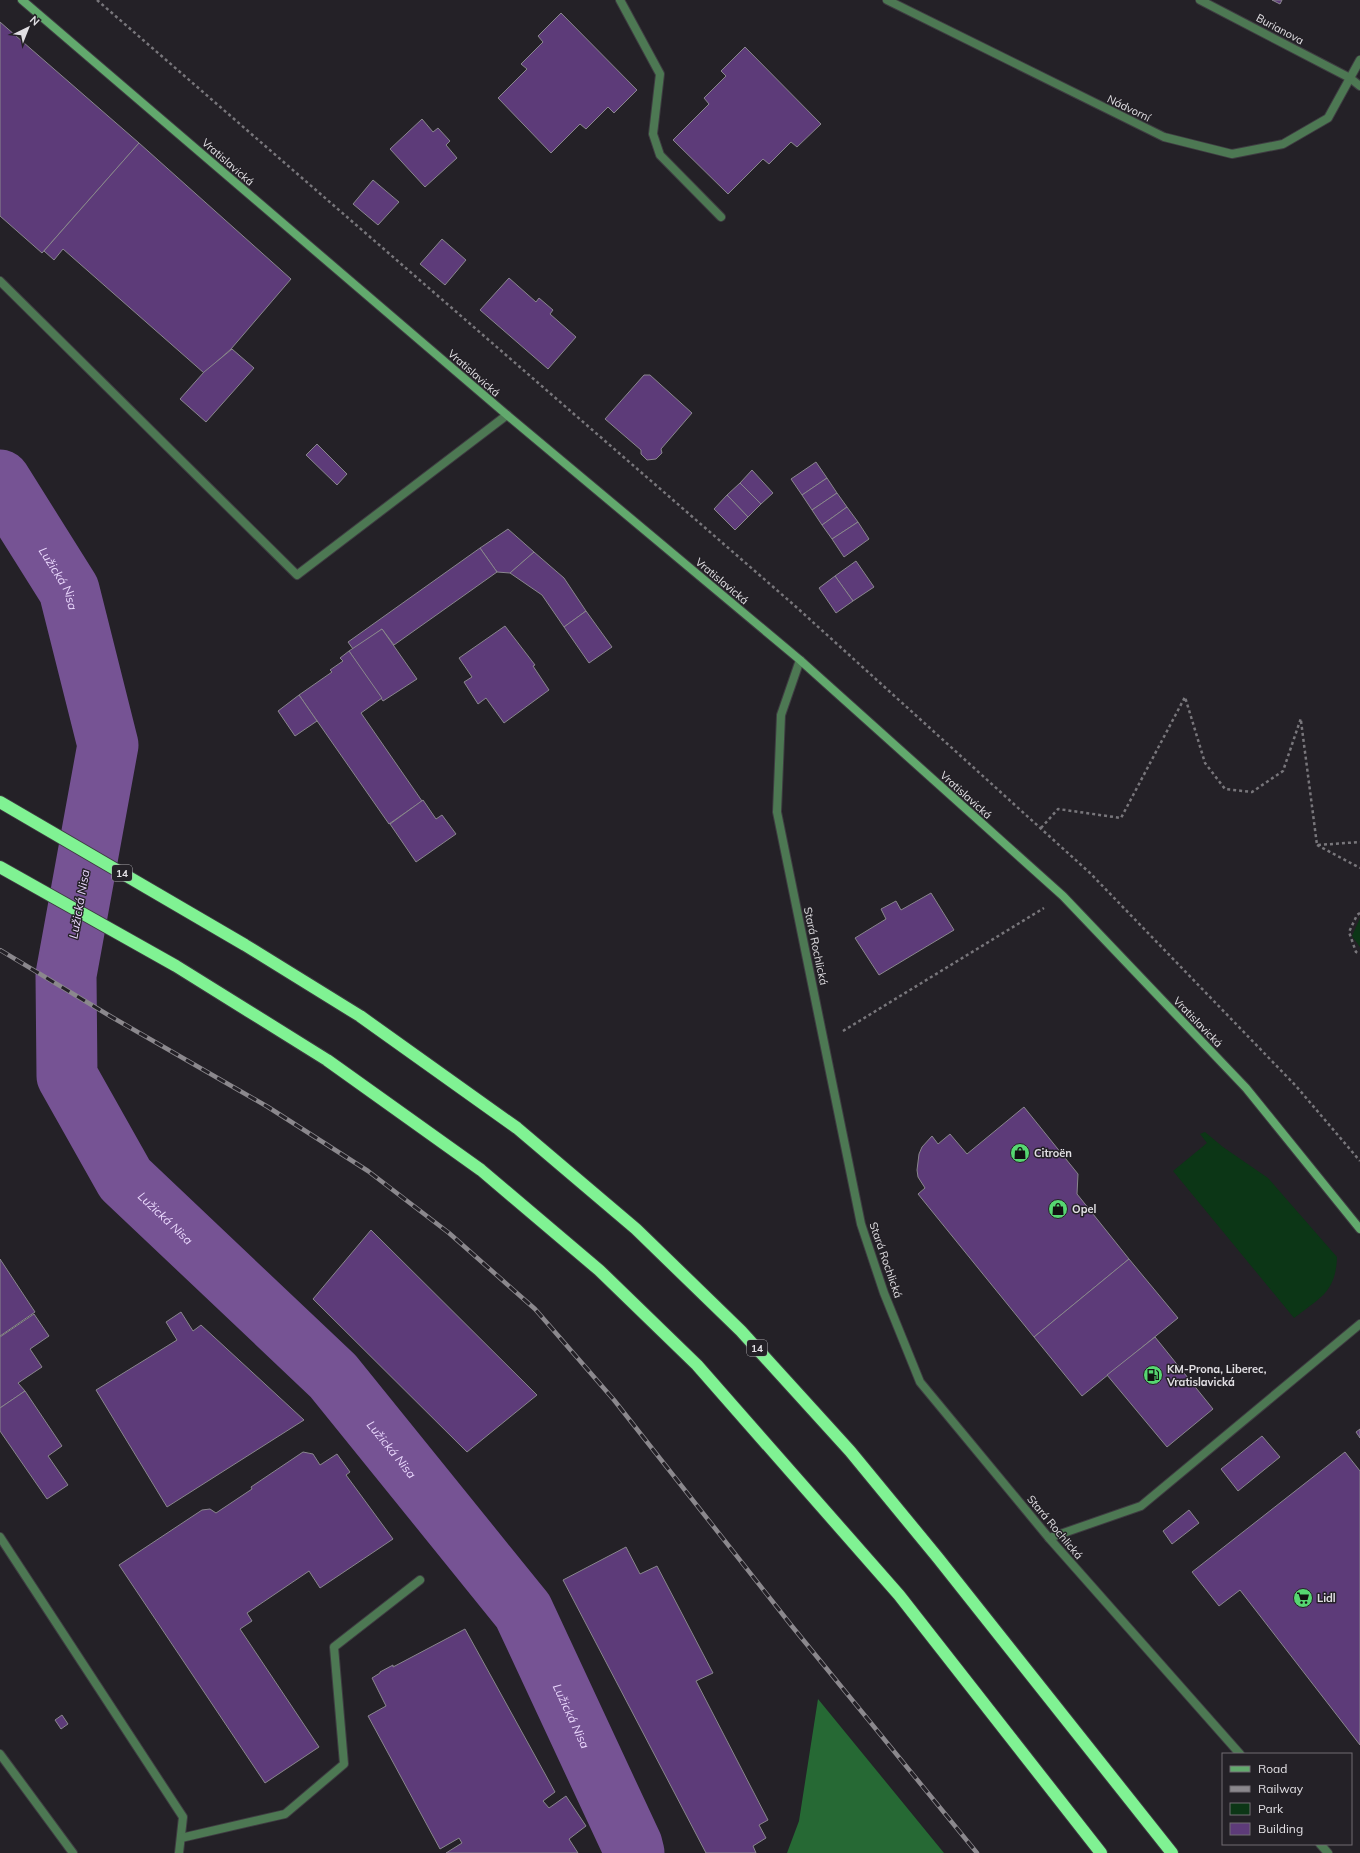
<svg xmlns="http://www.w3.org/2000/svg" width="1360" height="1853" font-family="Mulish,sans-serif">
  <rect width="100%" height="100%" fill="#242127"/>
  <g fill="#0c3616">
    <path d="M1360 918V947L1352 936Z"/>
    <path d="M1205 1132 1223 1147 1268 1178 1337 1257C1336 1292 1320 1298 1294 1318L1173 1171 1207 1143 1200 1134Z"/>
  </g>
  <path fill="#266934" d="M818 1699 944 1853H787L799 1821Z"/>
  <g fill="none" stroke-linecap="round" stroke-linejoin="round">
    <path stroke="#765394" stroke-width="61" id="s1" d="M0 480 69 590 108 745 66 975 67 1076 125 1179 333 1376 523 1611 632 1845 634 1853"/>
  </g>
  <g fill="#5d3b79" stroke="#89868d">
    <path d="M1272 0H1282L1280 4Z"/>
    <path d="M561 13 637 90 614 113 608 107 586 129 580 124 551 153 498 98 527 69 521 64 543 42 538 36Z"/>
    <path d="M0 22 139 143 42 253 0 216Z"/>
    <path d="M745 47 821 124 797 147 791 142 769 164 763 159 728 194 673 140 709 104 704 98 726 76 721 71Z"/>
    <path d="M422 119 433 132 438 128 450 141 446 145 457 158 425 187 390 149Z"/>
    <path d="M139 143 291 279 231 349 204 373 63 249 54 260 44 251Z"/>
    <path d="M373 180 399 202 378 225 353 204Z"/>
    <path d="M442 239 466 260 445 285 420 264Z"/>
    <path d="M509 278 536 302 539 298 553 310 550 314 576 337 548 369 480 310Z"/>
    <path d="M232 349 254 368 206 422 180 399 204 372Z"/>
    <path d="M644 375H650L692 413 661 449 662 453 656 459 647 460 641 454V450L605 419Z"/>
    <path d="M317 444 347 474 337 485 306 455Z"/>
    <path d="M816 462 827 478 802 495 791 479Z"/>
    <path d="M752 470 773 493 761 504 740 483Z"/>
    <path d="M827 478 837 493 812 510 802 495Z"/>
    <path d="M740 483 761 504 748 517 727 495Z"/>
    <path d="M837 493 847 507 822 525 812 510Z"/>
    <path d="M727 495 748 517 735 530 714 509Z"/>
    <path d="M847 507 858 522 832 539 822 525Z"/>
    <path d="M858 522 869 539 844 557 832 539Z"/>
    <path d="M508 529 534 552 510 573 497 572 480 548Z"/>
    <path d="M480 548 497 572 394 645 382 629 353 649 348 642Z"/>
    <path d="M534 552 564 578 586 611 564 627 542 595 510 573Z"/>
    <path d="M856 561 874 587 853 601 835 576Z"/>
    <path d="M835 576 853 601 836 613 819 588Z"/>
    <path d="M586 611 612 647 589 663 564 627Z"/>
    <path d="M505 626 535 665 533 666 549 690 504 723 486 698 478 704 464 682 472 677 459 658Z"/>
    <path d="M382 629 417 679 383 701 349 651Z"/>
    <path d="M349 651 382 698 361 713 422 801 389 824 299 695 332 672 330 670 343 661 340 658Z"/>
    <path d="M299 695 317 721 295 736 278 711Z"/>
    <path d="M423 800 436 819 442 815 456 834 416 862 390 824Z"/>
    <path d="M931 893 954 930 879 975 855 938 886 919 881 909 896 901 901 910Z"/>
    <path d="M1024 1107 1078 1174 1077 1194 1129 1259 1034 1337 918 1194 925 1188 918 1177 917 1170 919 1154 922 1147 932 1136 938 1144 950 1134 967 1154Z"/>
    <path d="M371 1230 537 1395 467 1452 313 1299Z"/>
    <path d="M0 1259 35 1312 0 1336Z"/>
    <path d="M1129 1259 1178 1318 1082 1396 1034 1337Z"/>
    <path d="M181 1312 193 1331 201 1325 304 1420 167 1507 96 1390 177 1340 166 1322Z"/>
    <path d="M34 1314 49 1336 30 1349 42 1367 18 1383 25 1391 0 1408V1337Z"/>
    <path d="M1155 1337 1213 1409 1167 1447 1107 1375Z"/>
    <path d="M25 1391 62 1446 48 1456 68 1485 47 1499 0 1431V1408Z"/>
    <path d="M1360 1429V1438L1356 1432Z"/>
    <path d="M1262 1436 1280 1457 1238 1491 1221 1469Z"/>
    <path d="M303 1452 313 1454 320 1465 337 1454 350 1472 346 1475 393 1539 320 1588 309 1571 247 1613 252 1621 240 1629 319 1747 265 1783 119 1565 202 1510 210 1509 216 1513 252 1489 251 1487Z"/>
    <path d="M1345 1452 1360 1471V1745L1240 1590 1219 1606 1192 1572Z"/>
    <path d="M1189 1510 1199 1523 1172 1544 1163 1531Z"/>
    <path d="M626 1547 640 1574 657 1566 713 1673 696 1681 768 1820 759 1825 766 1838 753 1846 756 1853H706L563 1580Z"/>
    <path d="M465 1629 555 1792 543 1801 549 1808 566 1796 586 1826 569 1839 578 1853H446L462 1843 459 1838 440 1849 368 1716 386 1706 372 1678 380 1673V1672L393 1665V1667Z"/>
    <path d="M62 1715 68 1724 61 1729 55 1720Z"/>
  </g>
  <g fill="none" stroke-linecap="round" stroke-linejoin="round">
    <g stroke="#3e3c41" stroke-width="10">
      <g id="lane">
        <path d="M620 0 660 74 653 134 660 155 721 217"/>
        <path d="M0 281 297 575 507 415"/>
        <path d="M0 1537 183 1817 179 1853"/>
        <path d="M0 1754 73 1853"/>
        <path d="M181 1838 285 1814 344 1764 334 1647 420 1580"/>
      </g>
    </g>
    <g stroke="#3e3c41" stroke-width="10">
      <g id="street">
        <path d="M887 0 1164 137 1232 154 1283 144 1328 118 1360 60"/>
        <path d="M1200 0 1350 78 1360 86"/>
        <path d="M800 660 781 715 777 812 861 1224 884 1293 920 1382 1049 1538 1240 1754"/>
        <path d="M1049 1538 1141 1506 1360 1324"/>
        <path d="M1320 1844 1328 1853"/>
      </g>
    </g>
    <g stroke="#3e3c41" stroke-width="10">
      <path id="secondary" d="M22 0 507 415 800 660 1063 896 1246 1088 1360 1229"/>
    </g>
    <g stroke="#3e3c41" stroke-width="14">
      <g id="highway">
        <path d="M0 802 245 945 360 1016 517 1128 636 1229 741 1331 850 1451 938 1558 1172 1853"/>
        <path d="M0 867 176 966 327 1060 481 1170 599 1270 697 1365 899 1595 1101 1853"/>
      </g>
    </g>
    <g stroke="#78767b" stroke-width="2.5" stroke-dasharray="3 3" stroke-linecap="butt">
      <path d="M97 0 794 605 1090 873 1296 1086 1360 1161"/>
      <path d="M1301 721 1317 845"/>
      <path d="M1041 828 1058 809 1121 818 1185 697 1205 763 1225 789 1252 792 1283 771 1301 718"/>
      <path d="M1317 845 1360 868"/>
      <path d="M1318 845 1360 842"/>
      <path d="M1360 913 1357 915 1349 932 1356 952 1360 954"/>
      <path d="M843 1031 1044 908"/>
    </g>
    <use href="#lane" stroke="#4d7853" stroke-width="8"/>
    <use href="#street" stroke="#4d7853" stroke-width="8"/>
    <use href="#secondary" stroke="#62a96d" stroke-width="8"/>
    <use href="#highway" stroke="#80f293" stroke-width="12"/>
    <g stroke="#8b888d" stroke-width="4.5">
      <path id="rail" d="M0 950 110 1016 268 1107 368 1171 449 1233 535 1309 614 1400 791 1625 977 1853"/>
    </g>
    <use href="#rail" stroke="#242127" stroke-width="3" stroke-dasharray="9" stroke-linecap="butt"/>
  </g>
  <defs>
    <g id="shop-disc" transform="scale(1)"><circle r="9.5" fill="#56d671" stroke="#242127"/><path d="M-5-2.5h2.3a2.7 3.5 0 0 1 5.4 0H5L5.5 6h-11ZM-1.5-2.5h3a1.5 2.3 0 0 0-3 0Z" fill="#111"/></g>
    <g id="fuel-disc" transform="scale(1)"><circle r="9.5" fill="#56d671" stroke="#242127"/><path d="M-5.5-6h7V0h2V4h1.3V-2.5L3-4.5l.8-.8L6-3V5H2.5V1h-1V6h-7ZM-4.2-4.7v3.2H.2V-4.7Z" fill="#111"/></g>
    <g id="supermarket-disc" transform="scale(1)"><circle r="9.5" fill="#56d671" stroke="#242127"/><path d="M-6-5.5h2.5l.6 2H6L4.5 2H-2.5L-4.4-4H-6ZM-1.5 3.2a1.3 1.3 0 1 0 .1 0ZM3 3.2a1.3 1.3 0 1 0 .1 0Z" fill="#111"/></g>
  </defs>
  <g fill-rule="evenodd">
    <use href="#shop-disc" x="1020" y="1153"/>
    <use href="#shop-disc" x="1058" y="1209"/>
    <use href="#fuel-disc" x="1153" y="1375"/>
    <use href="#supermarket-disc" x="1303" y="1598"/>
  </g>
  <g text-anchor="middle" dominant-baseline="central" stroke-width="3" stroke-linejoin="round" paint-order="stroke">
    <g fill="#242127" stroke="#a8a6ab" stroke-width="1">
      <rect x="112" y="865" width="20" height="16" rx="3"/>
      <rect x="747" y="1340" width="20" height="16" rx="3"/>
    </g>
    <g font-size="10" font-weight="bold" fill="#e1dfe3">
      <text x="122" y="873">14</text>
      <text x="757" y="1348">14</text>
    </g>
    <g font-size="11" fill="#e1dfe3" stroke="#242127">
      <text transform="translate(1280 29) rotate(28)">Burianova</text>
      <text transform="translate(1129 108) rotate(26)">Nádvorní</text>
      <text transform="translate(228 162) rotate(41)">Vratislavická</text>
      <text transform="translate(474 373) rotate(41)">Vratislavická</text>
      <text transform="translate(722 581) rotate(40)">Vratislavická</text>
      <text transform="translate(966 795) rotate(42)">Vratislavická</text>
      <text transform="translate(816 946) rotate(78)">Stará Rochlická</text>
      <text transform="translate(1198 1022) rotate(46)">Vratislavická</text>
      <text transform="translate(886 1260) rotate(71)">Stará Rochlická</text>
      <text transform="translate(1055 1527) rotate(50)">Stará Rochlická</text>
    </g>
    <g font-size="11" font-weight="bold" fill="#e1dfe3" stroke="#242127" text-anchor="start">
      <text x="1034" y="1153">Citroën</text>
      <text x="1072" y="1209">Opel</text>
      <text x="1167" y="1369">KM-Prona, Liberec,<tspan x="1167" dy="13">Vratislavická</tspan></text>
      <text x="1317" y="1598">Lidl</text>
    </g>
    <g font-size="12" font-style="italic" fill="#ebd9fe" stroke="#242127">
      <text stroke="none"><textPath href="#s1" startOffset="115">Lužická Nisa</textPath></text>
      <text transform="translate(79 904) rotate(-80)">Lužická Nisa</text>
      <text stroke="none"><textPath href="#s1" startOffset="799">Lužická Nisa</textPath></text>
      <text stroke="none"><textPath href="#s1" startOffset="1123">Lužická Nisa</textPath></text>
      <text stroke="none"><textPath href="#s1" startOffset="1447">Lužická Nisa</textPath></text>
    </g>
  </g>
  <rect x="1222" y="1753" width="130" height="92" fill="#242127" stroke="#706d72"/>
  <rect x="1230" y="1766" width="20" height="6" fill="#62a96d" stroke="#706d72"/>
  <text x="1258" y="1773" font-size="12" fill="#e1dfe3">Road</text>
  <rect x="1230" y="1786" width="20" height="6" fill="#8b888d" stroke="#706d72"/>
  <text x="1258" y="1793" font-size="12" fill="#e1dfe3">Railway</text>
  <rect x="1230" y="1803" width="20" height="12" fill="#0c3616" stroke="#706d72"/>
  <text x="1258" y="1813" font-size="12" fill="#e1dfe3">Park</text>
  <rect x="1230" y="1823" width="20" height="12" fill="#5d3b79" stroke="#706d72"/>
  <text x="1258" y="1833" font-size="12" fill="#e1dfe3">Building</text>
  <g transform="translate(28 28) rotate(43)" stroke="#242127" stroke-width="3" paint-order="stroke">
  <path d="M0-3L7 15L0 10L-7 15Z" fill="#e1dfe3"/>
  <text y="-6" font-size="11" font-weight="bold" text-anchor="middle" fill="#e1dfe3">N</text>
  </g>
</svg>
